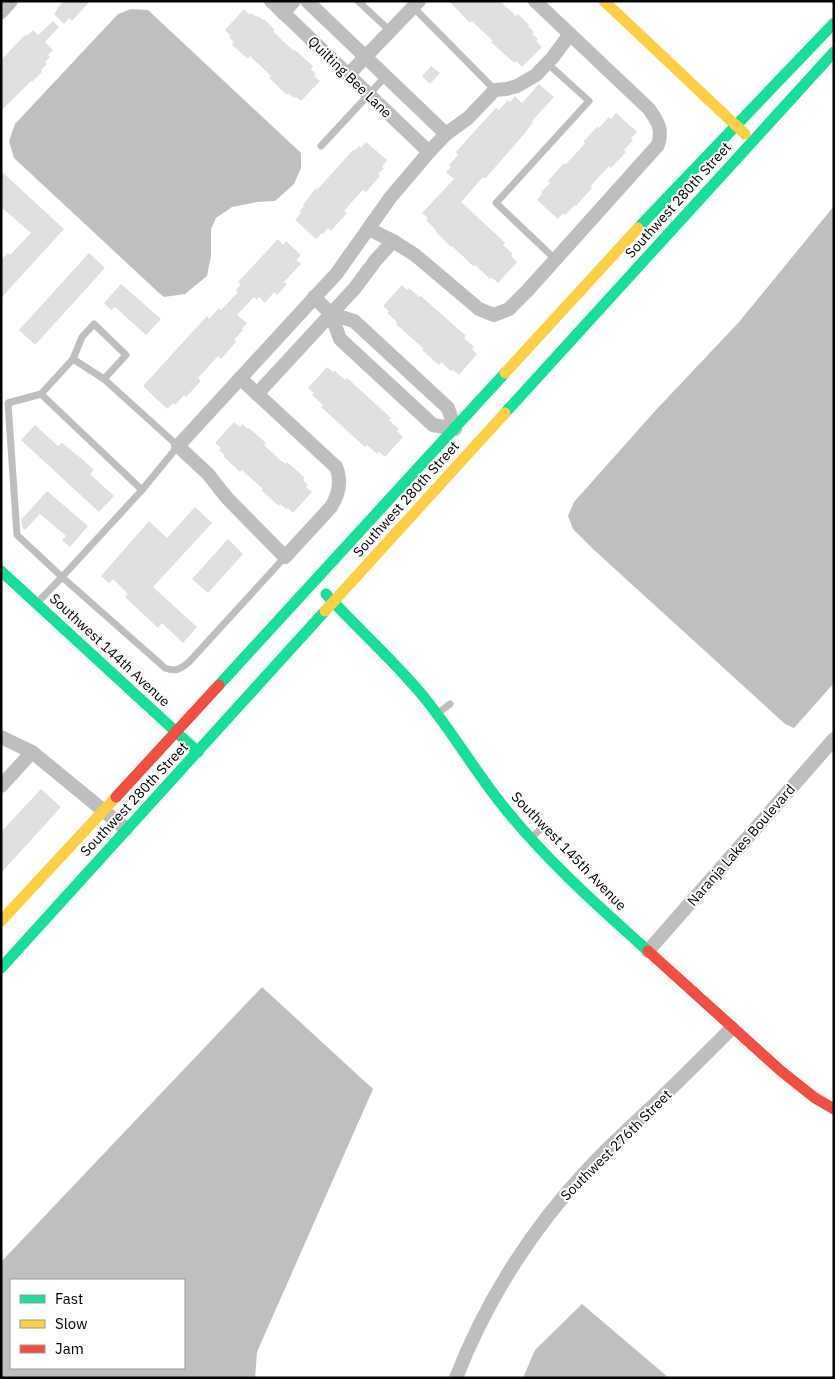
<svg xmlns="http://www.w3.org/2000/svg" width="835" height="1379" font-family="'IBM Plex Sans',sans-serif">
  <rect width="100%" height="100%" fill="#fff"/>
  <g fill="#bfbfbf" fill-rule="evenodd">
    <path d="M131 9 148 10 301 153V168L294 184 275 201 257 202 232 207 216 218 211 229V256L207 276 185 294 164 297 158 292 14 158 9 141 15 124 118 14Z"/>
    <path d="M834 206V683L794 728 785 724 593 549 573 529 568 516 574 502 655 411 739 322Z"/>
    <path d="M262 987 373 1089 257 1352 255 1378H1V1262ZM11 1280H184V1368H11Z"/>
    <path d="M582 1304 669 1378H523L535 1350Z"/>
  </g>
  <g fill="#dfdfdf">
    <path d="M63 1H90L72 21 69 18 64 24 54 14Z"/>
    <path d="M449 1H500L516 16 518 14 529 25 528 26 534 32 532 34 538 39 536 41 542 47 522 67 516 61 514 63 491 42 493 41 477 26 472 21 470 23Z"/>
    <path d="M244 9 250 15 251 13 257 17 258 16 263 20 264 19 275 30 273 31 283 41 294 51 295 50 313 66 311 69 316 74 314 76 320 81 301 101 296 97 294 98 288 93 287 95 269 78 271 76 250 56 248 59 232 45 234 42 229 37 231 36 225 30Z"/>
    <path d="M53 21 59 27 45 42 53 50 48 55 50 57 45 62 47 64 41 70 42 72 32 82 31 81 1 111V60L26 34 27 36 33 30 38 35Z"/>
    <path d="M431 66 440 73 430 84 422 76Z"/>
    <path d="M539 84 554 97 532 121 533 122 525 133 485 179 483 177 461 202 499 237 505 243 503 245 513 254 511 256 517 262 498 283 492 278 490 279 475 265 473 266 452 246 451 247 435 231 436 230 426 220 428 218 422 213 454 179 446 172 451 167 449 165 458 155 456 152 472 134 496 108 499 110 508 100 510 102 515 96 522 103Z"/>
    <path d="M616 113 637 132 631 138 633 140 624 150 626 152 611 168 609 166 595 181 590 187 592 188 576 206 575 205 565 215 563 213 558 219 537 200 542 194 541 192 550 183 548 181 564 163 566 164 580 149 585 143 583 142 598 126 599 128 609 117 611 119Z"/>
    <path d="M366 142 387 160 382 167 384 168 378 174 380 176 366 192 363 190 358 195 344 211 347 213 331 231 328 228 323 234 322 233 316 239 295 220 301 213 299 212 304 206 303 205 316 188 317 190 353 150 354 151 359 146 361 148Z"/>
    <path d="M1 171 64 229 1 298V260L8 253 10 255 31 233 1 207Z"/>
    <path d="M278 239 283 245 286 241 301 255 296 260 301 264 284 282 287 284 277 295 274 292 265 303 259 297 257 300 254 297 237 315 247 323 242 329 243 330 234 340 236 342 221 359 218 356 198 378 201 381 186 397 184 395 175 405 173 403 167 409 143 386 207 316 209 319 219 308 221 310 238 292 236 290 241 284 238 282Z"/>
    <path d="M89 253 105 268 35 345 19 330Z"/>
    <path d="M121 284 161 319 146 335 115 307 111 310 104 303Z"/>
    <path d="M402 285 407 290 409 288 419 297 421 296 466 336 464 338 474 347 472 349 477 354 459 375 453 370 451 371 441 362 439 365 422 350 424 349 396 324 397 322 387 313 389 311 383 306Z"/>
    <path d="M327 367 333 372 335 371 345 380 347 378 391 418 389 420 399 429 397 431 403 437 385 457 379 452 377 454 367 445 365 447 321 407 323 405 312 395 314 393 308 388Z"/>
    <path d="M234 422 240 427 242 424 248 429 249 428 266 443 264 445 280 460 286 464 287 462 305 478 303 480 308 485 306 487 312 492 293 513 288 508 286 509 280 504 279 506 261 490 263 489 242 470 240 472 223 456 225 455 219 450 221 448 215 443Z"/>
    <path d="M35 425 58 446 62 443 82 459 94 470 90 474 114 496 99 512 21 440Z"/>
    <path d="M47 491 88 526 70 547 62 540 66 536 40 514 25 530 22 527 21 520Z"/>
    <path d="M195 507 212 523 153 587 197 627 183 643 162 623 158 628 125 597 128 594 113 579 109 583 101 576 149 521 167 538Z"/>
    <path d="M228 539 243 554 208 593 192 579Z"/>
    <path d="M41 789 61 807 1 873V832Z"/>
  </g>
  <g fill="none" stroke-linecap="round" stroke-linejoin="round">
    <g stroke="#bebebe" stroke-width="7">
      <path d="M358 1 390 31"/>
      <path d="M413 7 495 90"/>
      <path d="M547 63 589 101 496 203 555 259"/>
      <path d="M321 146 386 76"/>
      <path d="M73 359 82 337 94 324 126 355 104 379"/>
      <path d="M41 394 73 359 104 379 178 446 142 490 62 577 165 668C177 672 180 669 189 662L285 557"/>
      <path d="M37 603 62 577 17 535 8 403 41 394 142 490"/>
      <path d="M437 714 450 704"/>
      <path d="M531 838 543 827"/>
    </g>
    <g stroke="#bebebe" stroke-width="14">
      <path d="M271 1 429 152"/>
      <path d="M307 1 446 134"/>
      <path d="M1 12 11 1"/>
      <path d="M283 13 294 1"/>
      <path d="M348 75 419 1"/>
      <path d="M369 229 393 241 415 255 479 309 494 315 509 309 528 290 658 145C663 129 658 122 649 109L535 1"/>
      <path d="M314 297 331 314 340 339 433 425 455 429 448 408 354 321 331 314"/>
      <path d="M240 378 336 467C342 481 339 494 331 507L285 557 227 498 208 474 178 446 337 273 390 198 429 152 446 134 468 118 495 90 506 89 517 86 536 75 553 57 570 34"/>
      <path d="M257 394 355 288 375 261 393 241"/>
      <path d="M1 737 32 752 126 829"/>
      <path d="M1 786 32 752"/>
      <path d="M648 951 834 739"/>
      <path d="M456 1378C486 1301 532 1228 589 1168 610 1145 634 1124 657 1102 682 1078 707 1053 732 1028"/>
    </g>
    <g stroke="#16e098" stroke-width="11">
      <path d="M638 228 834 23"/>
      <path d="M505 413 834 52"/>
      <path d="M1 571 198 752"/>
      <path d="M326 594C356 627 389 656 418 690 449 726 473 769 503 806 546 860 598 906 648 951"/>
      <path d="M219 685 505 373"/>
      <path d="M1 968 325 611"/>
    </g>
    <g stroke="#ffcf43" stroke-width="11">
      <path d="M604 1 745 134"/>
      <path d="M505 373 638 228"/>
      <path d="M325 611 505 413"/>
      <path d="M1 921 116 797"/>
    </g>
    <g stroke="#f24e42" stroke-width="11">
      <path d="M116 797 219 685"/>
      <path d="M648 951 781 1071 815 1098 834 1109"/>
    </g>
  </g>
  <g text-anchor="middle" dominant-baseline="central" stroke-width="4" stroke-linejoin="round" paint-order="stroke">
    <g font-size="14" fill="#000" stroke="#fff">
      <text transform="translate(350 77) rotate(44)">Quilting Bee Lane</text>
      <text transform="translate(678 200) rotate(-48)">Southwest 280th Street</text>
      <text transform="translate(406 499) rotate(-48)">Southwest 280th Street</text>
      <text transform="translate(110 650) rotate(43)">Southwest 144th Avenue</text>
      <text transform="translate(134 799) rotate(-47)">Southwest 280th Street</text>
      <text transform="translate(741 845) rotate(-49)">Naranja Lakes Boulevard</text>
      <text transform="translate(569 851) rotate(46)">Southwest 145th Avenue</text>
      <text transform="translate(616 1145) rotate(-45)">Southwest 276th Street</text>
    </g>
  </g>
  <rect width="835" height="1379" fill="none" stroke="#000000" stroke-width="5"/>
  <rect x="10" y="1279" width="175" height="90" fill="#ffffff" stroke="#999999"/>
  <rect x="20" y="1295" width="25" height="8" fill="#16e098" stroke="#999999"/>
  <text x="55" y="1304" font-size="15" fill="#000000">Fast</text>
  <rect x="20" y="1320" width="25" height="8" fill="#ffcf43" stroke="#999999"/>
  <text x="55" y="1329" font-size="15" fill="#000000">Slow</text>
  <rect x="20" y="1345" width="25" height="8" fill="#f24e42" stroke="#999999"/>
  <text x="55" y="1354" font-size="15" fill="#000000">Jam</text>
</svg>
